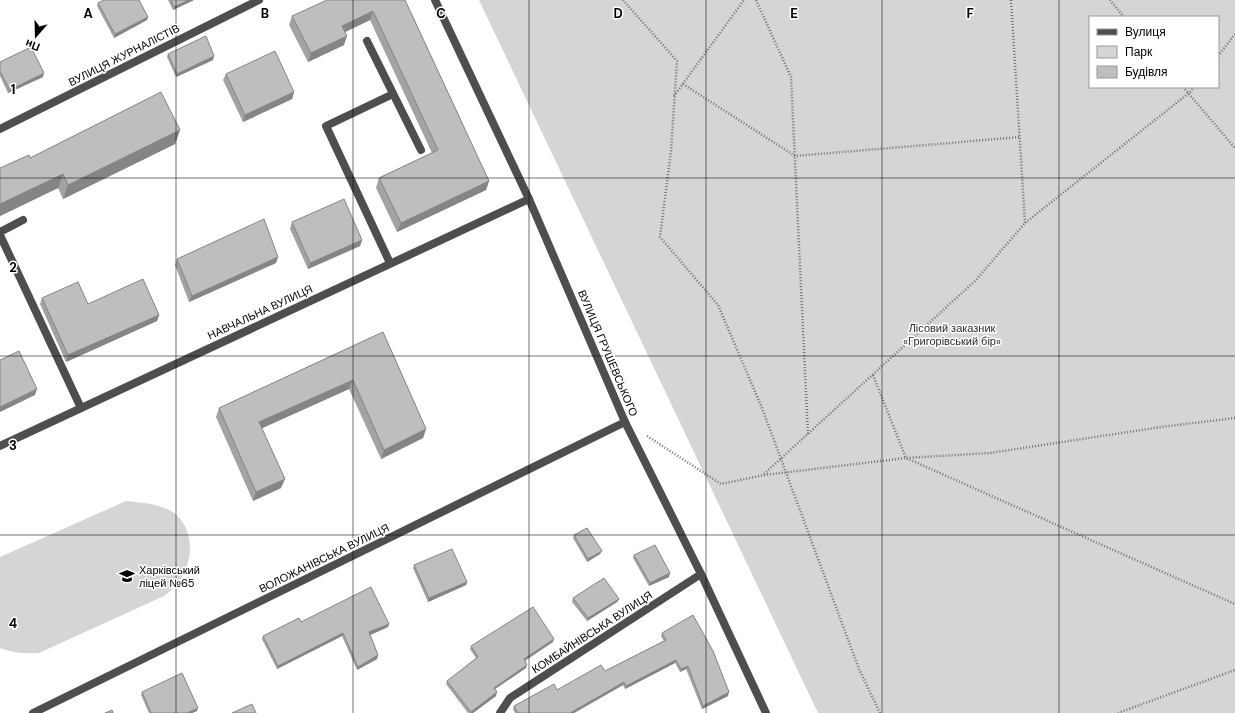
<svg xmlns="http://www.w3.org/2000/svg" width="1235" height="713" font-family="'DM Sans',sans-serif">
  <rect width="100%" height="100%" fill="#fff"/>
  <g fill="#d5d5d5" fill-rule="evenodd">
    <path d="M479 0H1235V713H818ZM1090 17H1218V87H1090Z"/>
    <path d="M126 501C140 503 161 503 174 513 195 529 194 563 178 583 174 588 169 592 164 596L39 653C25 654 13 653 0 648V557Z"/>
  </g>
  <g fill="none" stroke-linecap="round" stroke-linejoin="round">
    <g stroke="#707070" stroke-width="2.5" stroke-dasharray="1 2" stroke-linecap="butt">
      <path d="M623 0 677 61 671 151 660 237 718 305 762 408 859 669 880 713"/>
      <path d="M756 0 791 77 808 434"/>
      <path d="M1011 0 1025 223"/>
      <path d="M1110 0 1124 17"/>
      <path d="M1218 56 1235 34"/>
      <path d="M683 84 795 156 1020 137"/>
      <path d="M1183 87 1235 148"/>
      <path d="M674 96 744 0"/>
      <path d="M873 375 906 458 990 453 1161 427 1235 418"/>
      <path d="M647 436 721 484 764 475 906 458 1235 604"/>
      <path d="M764 474 975 281 1025 223 1189 93 1194 87"/>
      <path d="M1118 713 1235 670"/>
    </g>
    <g stroke="#4e4e4e" stroke-width="8">
      <path d="M367 41 421 150"/>
      <path d="M0 232 23 220"/>
      <path d="M0 235 81 408"/>
      <path d="M390 263 326 126 393 94"/>
    </g>
    <g stroke="#4e4e4e" stroke-width="8">
      <path d="M0 129 259 0"/>
      <path d="M0 446 529 199"/>
      <path d="M33 713 625 422"/>
      <path d="M500 713 510 698 701 574"/>
    </g>
    <path stroke="#4e4e4e" stroke-width="8" d="M435 0 529 199 625 422 701 574 766 713"/>
  </g>
  <g fill="#a3a3a3">
    <path d="M168 0H194L173 10Z"/>
    <path d="M405 0 489 181 486 190 397 232 376 188 379 178 432 153 370 20 345 32 344 45 308 62 289 25 292 16Z"/>
    <path d="M98 3 148 17 147 20 114 38 97 6Z"/>
    <path d="M168 54 214 56 213 60 176 77 167 57Z"/>
    <path d="M0 62 43 77 8 93 0 76Z"/>
    <path d="M226 74 294 92 292 99 243 122 223 80Z"/>
    <path d="M180 130 175 144 63 199 58 188 0 216V168L30 158Z"/>
    <path d="M292 222 362 240 360 246 308 269 290 229Z"/>
    <path d="M278 257 276 263 189 302 175 265 177 259Z"/>
    <path d="M42 298 88 304 159 315 157 321 66 362 40 304Z"/>
    <path d="M383 332 426 429 423 438 381 459 349 389 262 428 281 488 253 501 216 417 219 408Z"/>
    <path d="M574 535 600 554 587 562 573 538Z"/>
    <path d="M634 555 669 577 649 586 633 558Z"/>
    <path d="M414 565 467 582 466 585 428 602 413 568Z"/>
    <path d="M573 598 619 599 617 602 587 621 572 602Z"/>
    <path d="M301 622 389 624 388 627 370 635 378 655 377 659 357 670 342 636 277 669 262 639 263 636Z"/>
    <path d="M662 633 728 696 702 709 686 669 680 672 675 663 625 689 623 685 574 713H515L513 709 514 706 605 671 664 641 661 636Z"/>
    <path d="M553 642 525 661 526 668 495 689 496 696 473 713H468L446 684 447 681 476 658 470 649 471 646Z"/>
    <path d="M142 692 197 711 192 713H149L141 695Z"/>
  </g>
  <g fill="#858585">
    <path d="M189 0H194L173 10 174 7Z"/>
    <path d="M373 11 370 20 339 35 342 26Z"/>
    <path d="M148 17 147 20 114 38 115 34Z"/>
    <path d="M347 36 344 45 308 62 311 53Z"/>
    <path d="M214 56 213 60 176 77 177 74Z"/>
    <path d="M44 73 43 77 8 93 10 90Z"/>
    <path d="M294 92 292 99 243 122 245 115Z"/>
    <path d="M180 130 175 144 63 199 68 185Z"/>
    <path d="M63 174 58 188 0 216V204Z"/>
    <path d="M489 181 486 190 397 232 401 223Z"/>
    <path d="M362 240 360 246 308 269 310 263Z"/>
    <path d="M278 257 276 263 189 302 192 296Z"/>
    <path d="M159 315 157 321 66 362 68 355Z"/>
    <path d="M353 380 349 389 256 431 259 422Z"/>
    <path d="M37 389 35 395 0 412V407Z"/>
    <path d="M426 429 423 438 381 459 384 450Z"/>
    <path d="M285 479 281 488 253 501 256 492Z"/>
    <path d="M602 551 600 554 587 562 588 559Z"/>
    <path d="M670 573 669 577 649 586 650 583Z"/>
    <path d="M467 582 466 585 428 602 429 598Z"/>
    <path d="M619 599 617 602 587 621 588 618Z"/>
    <path d="M389 624 388 627 368 636 369 632Z"/>
    <path d="M343 633 342 636 277 669 278 666Z"/>
    <path d="M554 639 553 642 522 662 524 659Z"/>
    <path d="M378 655 377 659 357 670 358 667Z"/>
    <path d="M676 660 675 663 625 689 626 686Z"/>
    <path d="M527 665 526 668 492 691 494 688Z"/>
    <path d="M688 666 686 669 680 672 681 669Z"/>
    <path d="M624 682 623 685 574 713H570Z"/>
    <path d="M497 692 496 696 473 713H471V712Z"/>
    <path d="M729 692 728 696 702 709 703 706Z"/>
    <path d="M198 708 197 711 192 713H187Z"/>
  </g>
  <g fill="#bebebe" stroke="#858585">
    <path d="M104 0H139L148 17 115 34 98 3Z"/>
    <path d="M171 0H189L174 7Z"/>
    <path d="M327 0H405L489 181 401 223 379 178 438 150 373 11 342 26 347 36 311 53 292 16Z"/>
    <path d="M206 36 214 56 177 74 168 54Z"/>
    <path d="M31 47 44 73 10 90 0 71V62Z"/>
    <path d="M275 51 294 92 245 115 226 74Z"/>
    <path d="M161 92 180 130 68 185 63 174 0 204V168L29 155 30 158Z"/>
    <path d="M344 199 362 240 310 263 292 222Z"/>
    <path d="M264 219 278 257 192 296 177 259Z"/>
    <path d="M143 279 159 315 68 355 42 298 78 282 88 304Z"/>
    <path d="M383 332 426 429 384 450 353 380 259 422 285 479 256 492 219 408Z"/>
    <path d="M19 351 37 389 0 407V360Z"/>
    <path d="M587 528 602 551 588 559 574 535Z"/>
    <path d="M655 545 670 573 650 583 634 555Z"/>
    <path d="M452 549 467 582 429 598 414 565Z"/>
    <path d="M604 578 619 599 588 618 573 598Z"/>
    <path d="M371 587 389 624 369 632 378 655 358 667 343 633 278 666 263 636 299 618 301 622Z"/>
    <path d="M533 607 554 639 524 659 527 665 494 688 497 692 471 712 447 681 478 657 471 646Z"/>
    <path d="M693 615 713 651 729 692 703 706 688 666 681 669 676 660 626 686 624 682 570 713H518L514 706 554 684 557 690 601 665 605 671 666 640 662 633Z"/>
    <path d="M182 673 198 708 187 713H151L142 692Z"/>
    <path d="M252 704 256 713H232Z"/>
    <path d="M112 710 113 713H105Z"/>
  </g>
  <path fill="none" stroke="#000" stroke-width="1" stroke-opacity="0.55" d="M176 0V713M353 0V713M529 0V713M706 0V713M882 0V713M1059 0V713M0 178H1235M0 356H1235M0 535H1235"/>
  <defs>
    <g id="school-bare" transform="scale(1.2)"><path d="M0-5L7-2L0 1L-7-2ZM-4 1L0 2.5L4 1V4Q0 6-4 4Z" fill="#000" stroke="#fff" stroke-width="2.5" paint-order="stroke"/></g>
  </defs>
  <g fill-rule="evenodd">
    <use href="#school-bare" x="127" y="576"/>
  </g>
  <g text-anchor="middle" dominant-baseline="central" stroke-width="3" stroke-linejoin="round" paint-order="stroke">
    <g font-size="11" fill="#000" stroke="#fff">
      <text transform="translate(124 55) rotate(-27)">ВУЛИЦЯ ЖУРНАЛІСТІВ</text>
      <text transform="translate(260 312) rotate(-25)">НАВЧАЛЬНА ВУЛИЦЯ</text>
      <text transform="translate(608 353) rotate(67)">ВУЛИЦЯ ГРУШЕВСЬКОГО</text>
      <text transform="translate(324 558) rotate(-26)">ВОЛОЖАНІВСЬКА ВУЛИЦЯ</text>
      <text transform="translate(592 632) rotate(-33)">КОМБАЙНІВСЬКА ВУЛИЦЯ</text>
    </g>
    <g font-size="11" fill="#2c2c2c" stroke="#fff">
      <text x="952" y="328">Лісовий заказник<tspan x="952" dy="13">«Григорівський бір»</tspan></text>
    </g>
    <g font-size="11" fill="#000" stroke="#fff" text-anchor="start">
      <text x="139" y="570">Харківський<tspan x="139" dy="13">ліцей №65</tspan></text>
    </g>
  </g>
  <g font-size="13" text-anchor="middle" font-weight="bold" fill="#000" stroke="#fff" stroke-width="3" stroke-linejoin="round" paint-order="stroke">
    <text x="88" y="18">A</text>
    <text x="265" y="18">B</text>
    <text x="441" y="18">C</text>
    <text x="618" y="18">D</text>
    <text x="794" y="18">E</text>
    <text x="970" y="18">F</text>
    <text x="13" y="94">1</text>
    <text x="13" y="272">2</text>
    <text x="13" y="450">3</text>
    <text x="13" y="628">4</text>
  </g>
  <rect x="1089" y="16" width="130" height="72" fill="#ffffff" stroke="#999999"/>
  <rect x="1097" y="29" width="20" height="6" fill="#4e4e4e" stroke="#999999"/>
  <text x="1125" y="36" font-size="12" fill="#000000">Вулиця</text>
  <rect x="1097" y="46" width="20" height="12" fill="#d5d5d5" stroke="#999999"/>
  <text x="1125" y="56" font-size="12" fill="#000000">Парк</text>
  <rect x="1097" y="66" width="20" height="12" fill="#bebebe" stroke="#999999"/>
  <text x="1125" y="76" font-size="12" fill="#000000">Будівля</text>
  <g transform="translate(36 36) rotate(200)" stroke="#ffffff" stroke-width="3" paint-order="stroke">
  <path d="M0-3L7 15L0 10L-7 15Z" fill="#000000"/>
  <text y="-6" font-size="11" font-weight="bold" text-anchor="middle" fill="#000000">Пн</text>
  </g>
</svg>
